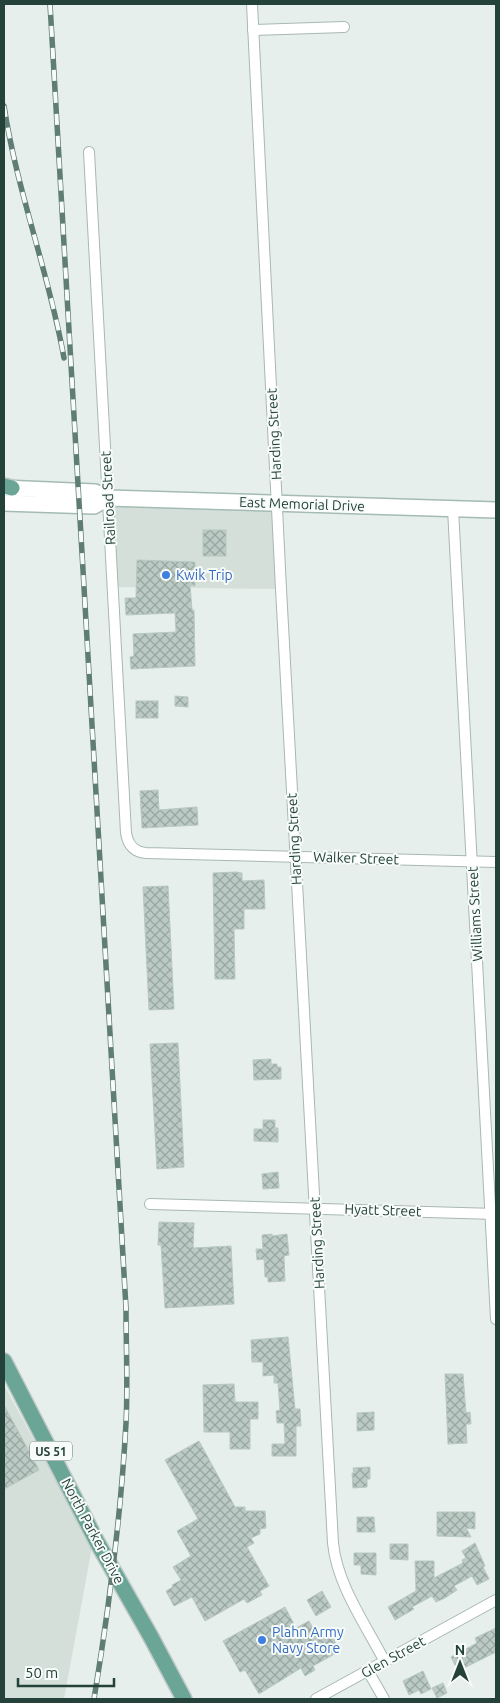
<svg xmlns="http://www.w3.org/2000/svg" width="500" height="1703" font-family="Ubuntu,sans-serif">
  <defs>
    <pattern id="building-cross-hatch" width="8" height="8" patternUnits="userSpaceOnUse" patternTransform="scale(1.25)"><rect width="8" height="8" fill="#bbcac4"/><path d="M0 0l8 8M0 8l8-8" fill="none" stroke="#98a6a0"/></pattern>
  </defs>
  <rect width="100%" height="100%" fill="#e6efeb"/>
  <g fill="#d4dfda">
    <path d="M108 498 277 503 281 589 113 587Z"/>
    <path d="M4 1385 92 1547 64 1699H4Z"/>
  </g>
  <g fill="url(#building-cross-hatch)" stroke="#b8c9c2">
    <rect x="203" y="530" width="23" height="26"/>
    <path d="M137 560 195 562V586L190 585 192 610H194L195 666 131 669 130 657 134 656 133 634 176 632 175 613 126 615 125 598H136Z"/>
    <path d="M175 696 188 697V707L175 706Z"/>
    <rect x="136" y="701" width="22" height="17"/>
    <path d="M158 790 159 810 197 807 198 825 142 828 140 791Z"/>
    <path d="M236 872 242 873V881L264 880 265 909H244V929H234L235 979H215L213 873Z"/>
    <path d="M168 886 174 1009 149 1010 143 887Z"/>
    <path d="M178 1043 184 1167 157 1169 150 1044Z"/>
    <path d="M271 1059V1064H277V1067H281V1079L254 1080 253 1060Z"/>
    <path d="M263 1120H275V1128H278V1142L254 1141V1129H263Z"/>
    <path d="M278 1172 279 1188 263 1189 262 1174Z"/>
    <path d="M159 1222 194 1223 193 1248 231 1246 234 1304 165 1308 161 1245H158Z"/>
    <path d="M272 1234V1236L287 1234 289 1255 284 1256 285 1281 268 1282V1277H265L264 1259 257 1260 256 1249H263L262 1235Z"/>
    <path d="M288 1337 295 1409H300L301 1426H296V1456H272V1444H285L284 1423H277L276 1411 280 1410 278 1383H274V1375L263 1376V1362H252L251 1340Z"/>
    <path d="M445 1374H463L466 1413 470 1412 471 1424H466L467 1443 448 1444Z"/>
    <path d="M234 1384 235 1402H258V1419H250V1449H230V1432H204L203 1385Z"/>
    <path d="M4 1405 39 1470 4 1489Z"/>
    <path d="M374 1412V1430L357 1431V1413Z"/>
    <path d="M199 1441 235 1507H245V1511H265L266 1528 260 1529V1534L251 1538 254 1543 247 1547 269 1586 260 1591 262 1595 247 1603 244 1599 205 1621 192 1597 174 1606 166 1591 173 1587 172 1585 181 1580 173 1567 191 1556 177 1531 198 1519 165 1460Z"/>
    <path d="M370 1467V1479H367V1487L353 1488 352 1473H354L353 1468Z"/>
    <path d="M437 1512H475V1529L466 1528 471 1537 437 1536Z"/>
    <path d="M357 1517H374L375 1532H357Z"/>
    <path d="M475 1543 485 1566 483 1567 489 1579 477 1585 472 1576 454 1586 457 1590 445 1598 436 1602 432 1596 412 1607 414 1609 395 1620 388 1607 416 1591 415 1561H434V1578L463 1563 462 1560 466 1558 462 1551Z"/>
    <path d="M390 1544H408V1560L390 1559Z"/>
    <path d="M354 1553H376V1575L361 1574V1565H354Z"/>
    <path d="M322 1591 331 1607 316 1616 307 1600Z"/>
    <path d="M285 1607 296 1628 309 1621 320 1640 331 1634 340 1651 313 1666 315 1670 305 1676 301 1668 259 1694 245 1670 240 1672 223 1641Z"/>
    <path d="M496 1628V1652L458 1671 451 1657 477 1643 475 1638Z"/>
    <path d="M423 1671 431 1689 421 1694 419 1690 409 1695 403 1681Z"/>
    <path d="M443 1683 447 1693 437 1698 432 1688Z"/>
  </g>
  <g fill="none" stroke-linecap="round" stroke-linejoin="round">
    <g stroke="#a8b8b2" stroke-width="12">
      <g id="minor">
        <path d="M252 4 281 589 333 1543C337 1585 366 1625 385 1662"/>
        <path d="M253 30 344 27"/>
        <path d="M89 152 126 833C128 845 134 852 146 853L496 862"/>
        <path d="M453 509 496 1319"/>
        <path d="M150 1204 496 1214"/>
        <path d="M368 1671 384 1699"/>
        <path d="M316 1699 496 1600"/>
      </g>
    </g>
    <g stroke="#a4bbb3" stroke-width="18">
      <g id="secondary">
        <path d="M4 488 95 492 108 498 496 510"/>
        <path d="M4 503 94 506 108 498"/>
      </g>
    </g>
    <g stroke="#c2cac8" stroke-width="18">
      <g id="primary">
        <path d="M4 486 12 488"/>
        <path d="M4 1361 97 1542 151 1637 184 1699"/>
      </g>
    </g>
    <use href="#minor" stroke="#fff" stroke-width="10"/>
    <use href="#secondary" stroke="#fff" stroke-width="15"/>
    <use href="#primary" stroke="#6aa596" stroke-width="15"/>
    <g stroke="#5f7d75" stroke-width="5.5">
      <g id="rail">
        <path d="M50 4 126 1308C126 1347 128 1385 126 1423 121 1516 109 1608 94 1699"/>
        <path d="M4 106C17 192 49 273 64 358"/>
      </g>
    </g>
    <use href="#rail" stroke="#f7fbf9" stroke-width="4" stroke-dasharray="11" stroke-linecap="butt"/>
  </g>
  <g fill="#3f7fe0" stroke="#f7fbf9" stroke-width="2">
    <circle cx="166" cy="575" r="5"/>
    <circle cx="262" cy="1640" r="5"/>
  </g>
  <g text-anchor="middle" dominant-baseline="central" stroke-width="4" stroke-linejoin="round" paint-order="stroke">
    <rect fill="#f7fbf9" stroke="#637a73" stroke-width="1" x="30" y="1441.5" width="42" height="19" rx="4"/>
    <g font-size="12" font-weight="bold" fill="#24423a">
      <text x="51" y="1451">US 51</text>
    </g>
    <g font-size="14" fill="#24423a" stroke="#f7fbf9">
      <text transform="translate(274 434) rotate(-93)">Harding Street</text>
      <text transform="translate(108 498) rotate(-93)">Railroad Street</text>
      <text transform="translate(302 504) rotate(2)">East Memorial Drive</text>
      <text transform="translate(294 839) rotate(-93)">Harding Street</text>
      <text transform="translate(356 858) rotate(2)">Walker Street</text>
      <text transform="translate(475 914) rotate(-93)">Williams Street</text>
      <text transform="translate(383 1210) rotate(2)">Hyatt Street</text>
      <text transform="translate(317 1243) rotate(-93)">Harding Street</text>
      <text transform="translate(93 1531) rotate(62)">North Parker Drive</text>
      <text transform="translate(393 1657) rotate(-29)">Glen Street</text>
    </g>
    <g font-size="14" fill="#366cbe" stroke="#f7fbf9" text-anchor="start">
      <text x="176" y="575">Kwik Trip</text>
      <text x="272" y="1632">Plahn Army<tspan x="272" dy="16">Navy Store</tspan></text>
    </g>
  </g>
  <rect width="500" height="1703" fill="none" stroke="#24423a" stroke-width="10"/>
  <g transform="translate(460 1663)" stroke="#f7fbf9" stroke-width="4" paint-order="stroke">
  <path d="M0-4L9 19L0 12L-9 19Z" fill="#24423a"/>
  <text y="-8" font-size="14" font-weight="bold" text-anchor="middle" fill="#24423a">N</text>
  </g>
  <path d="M18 1678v8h96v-8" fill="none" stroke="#24423a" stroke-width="2.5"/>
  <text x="25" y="1678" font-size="15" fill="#24423a" stroke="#f7fbf9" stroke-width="4" paint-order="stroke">50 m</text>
</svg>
